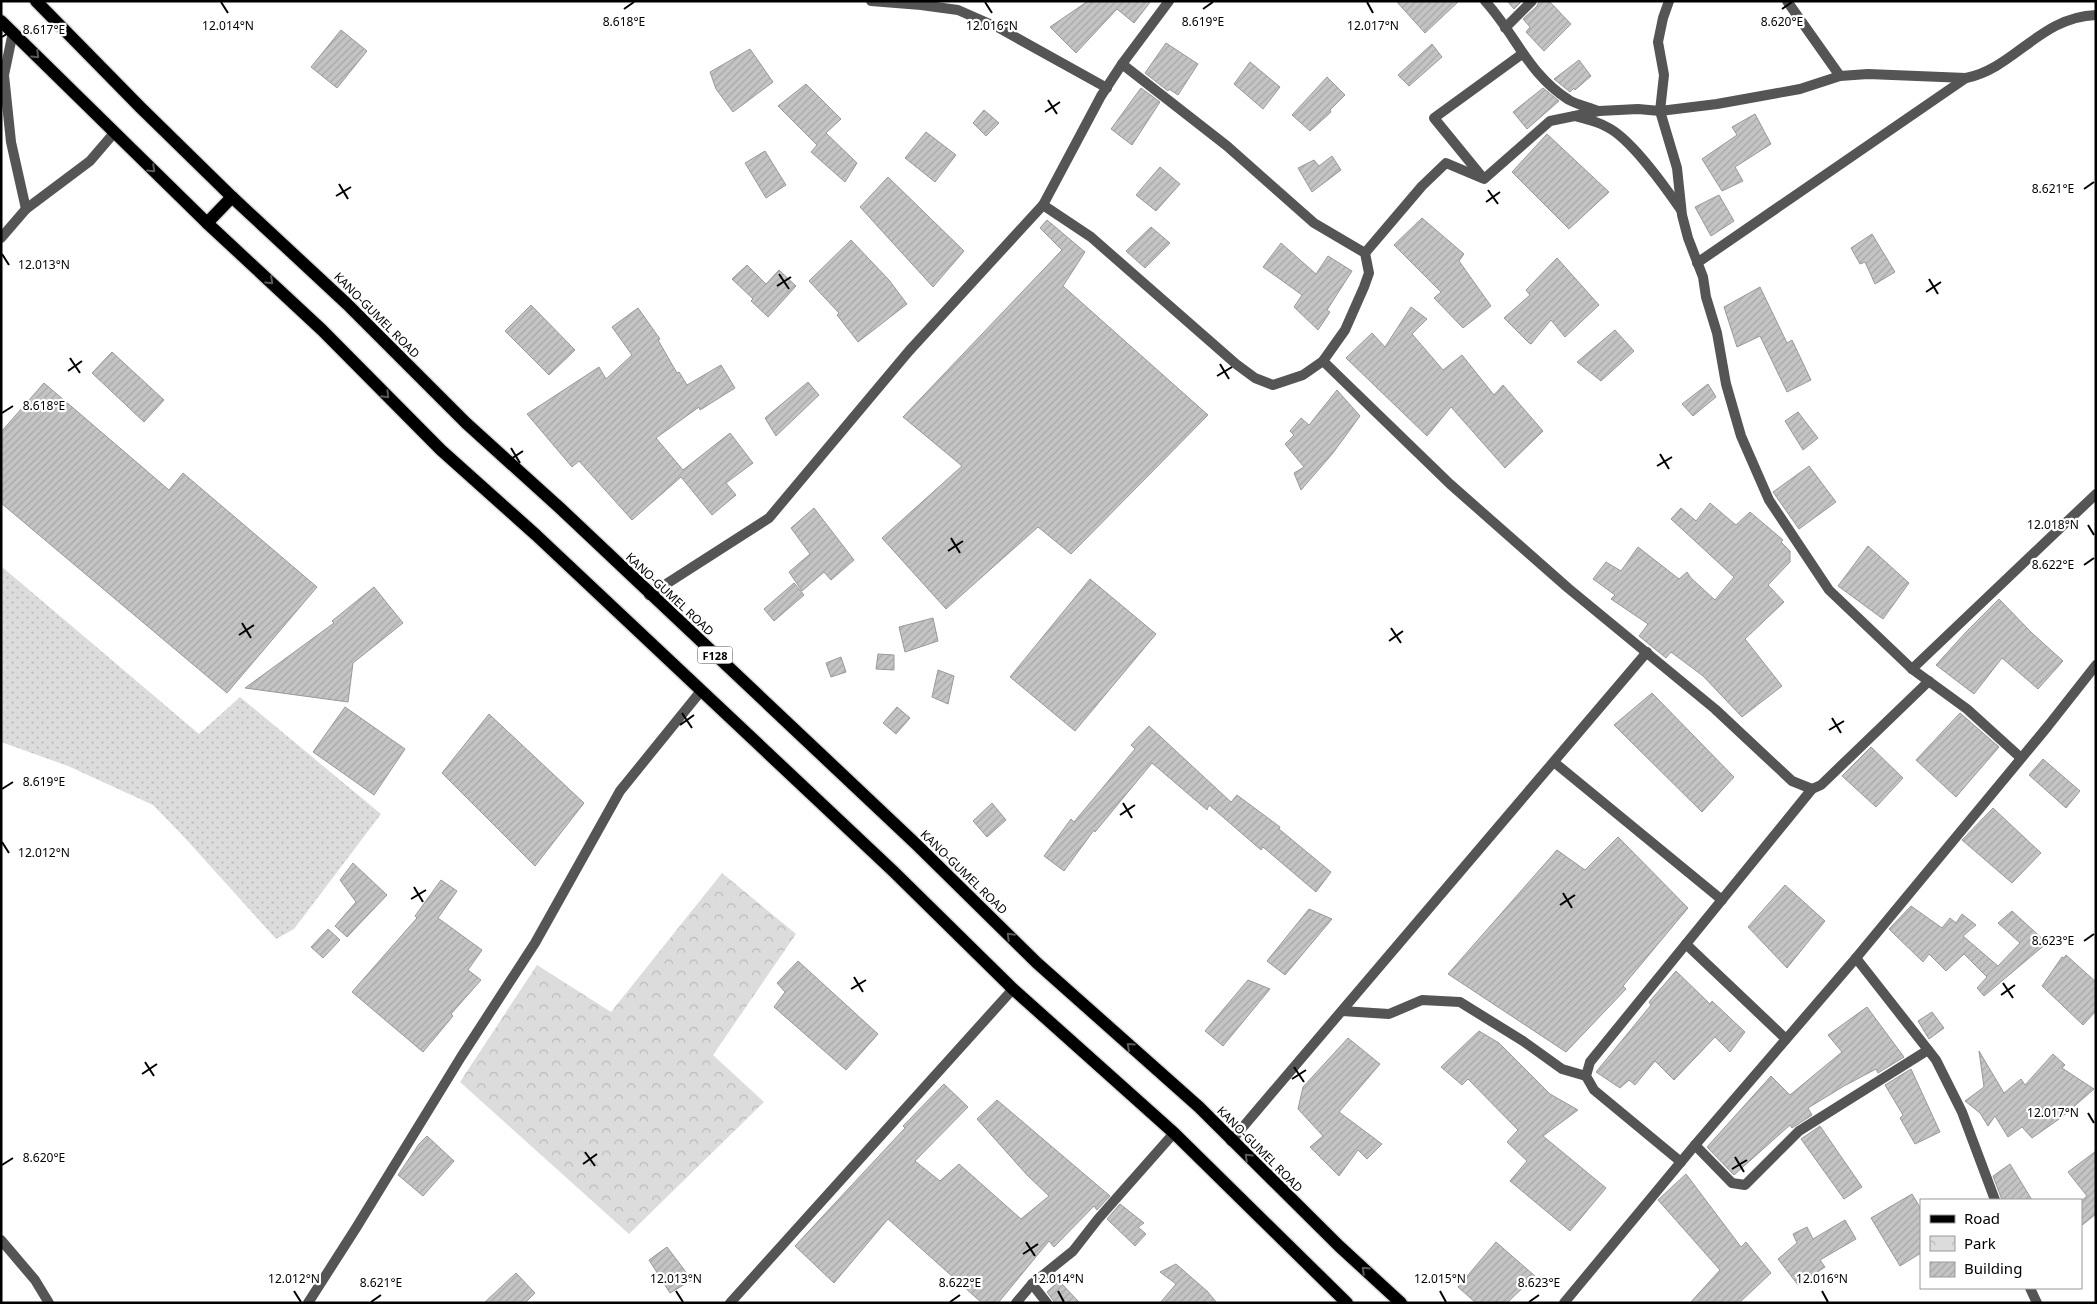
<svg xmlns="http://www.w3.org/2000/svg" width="2097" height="1304" font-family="'Noto Sans',sans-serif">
  <defs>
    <pattern id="grass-dots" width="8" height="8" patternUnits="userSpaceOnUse" patternTransform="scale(1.25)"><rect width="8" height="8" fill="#dcdcdc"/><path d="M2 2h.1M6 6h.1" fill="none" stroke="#bbb" stroke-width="1.8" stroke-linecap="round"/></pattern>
    <pattern id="park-crowns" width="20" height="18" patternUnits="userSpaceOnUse" patternTransform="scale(1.25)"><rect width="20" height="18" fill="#dcdcdc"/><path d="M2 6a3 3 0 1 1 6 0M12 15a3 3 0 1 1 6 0" fill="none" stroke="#bbb"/></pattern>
    <pattern id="building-hatch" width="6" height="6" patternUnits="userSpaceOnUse" patternTransform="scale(1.25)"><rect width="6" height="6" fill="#c4c4c4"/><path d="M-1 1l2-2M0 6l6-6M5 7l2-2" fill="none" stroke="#a7a7a7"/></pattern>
  </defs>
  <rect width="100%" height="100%" fill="#fff"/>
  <path fill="url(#grass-dots)" d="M1 566 199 734 240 697 381 814 294 929 276 939 184 837 153 805 68 766 1 742Z"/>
  <path fill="url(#park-crowns)" d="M722 873 796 934 713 1055 764 1102 629 1234 460 1082 537 965 611 1012Z"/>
  <g fill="url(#building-hatch)" stroke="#999">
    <path d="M1088 1H1151L1134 23 1117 9 1076 53 1050 27Z"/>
    <path d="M1396 1H1459L1425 33Z"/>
    <path d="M1507 1H1522L1514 9Z"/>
    <path d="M1539 1H1549L1571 24 1544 51 1526 32 1530 27 1523 19 1537 6Z"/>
    <path d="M341 30 367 51 337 88 311 67Z"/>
    <path d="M1166 43 1198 64 1178 95 1169 89 1168 91 1145 73Z"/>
    <path d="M1432 44 1442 57 1409 86 1398 75Z"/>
    <path d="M750 49 773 82 733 112 716 89 710 72Z"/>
    <path d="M1579 60 1591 76 1575 90 1574 88 1570 92 1554 79Z"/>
    <path d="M1250 62 1280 87 1263 109 1234 84Z"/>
    <path d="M1327 77 1345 95 1330 110 1331 112 1310 131 1292 115Z"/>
    <path d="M806 84 841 119 826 133 857 163 845 182 811 152 817 145 778 106Z"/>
    <path d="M1141 88 1160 102 1132 145 1111 129Z"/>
    <path d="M1543 88 1559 101 1527 129 1513 112Z"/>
    <path d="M984 110 999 123 986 136 973 123Z"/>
    <path d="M1755 114 1771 144 1735 167 1743 181 1722 191 1702 159 1737 135 1732 127Z"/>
    <path d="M926 132 956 155 935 182 905 158Z"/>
    <path d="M1547 134 1609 192 1569 229 1512 172Z"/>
    <path d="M765 151 786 185 766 198 745 163Z"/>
    <path d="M1332 156 1341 170 1312 192 1298 168 1314 160 1319 166Z"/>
    <path d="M1160 167 1180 184 1156 211 1136 195Z"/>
    <path d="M888 177 964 251 933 287 860 207Z"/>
    <path d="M1719 195 1734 221 1711 236 1695 207Z"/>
    <path d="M1422 218 1464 254 1459 261 1491 306 1463 328 1434 298 1441 292 1394 245Z"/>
    <path d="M1047 220 1085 252 1063 286 1208 415 1071 554 1038 527 946 609 882 538 962 466 903 417 1062 250 1040 228Z"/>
    <path d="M1151 227 1170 243 1145 268 1126 251Z"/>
    <path d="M1872 234 1895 272 1875 284 1865 262 1860 264 1851 248Z"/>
    <path d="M851 240 889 280 907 304 858 342 837 315 839 313 809 281Z"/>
    <path d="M1281 243 1316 274 1328 256 1352 271 1327 310 1330 312 1318 330 1294 307 1302 295 1263 267Z"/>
    <path d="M1557 258 1599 305 1565 337 1551 320 1531 344 1529 343 1504 318 1530 295 1526 290Z"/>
    <path d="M747 265 766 284 779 270 796 286 768 317 751 301 753 299 732 279Z"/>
    <path d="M1760 287 1787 343 1792 340 1811 380 1787 392 1760 336 1737 347 1724 307Z"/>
    <path d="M531 305 575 350 549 375 505 331Z"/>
    <path d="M1411 307 1427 319 1412 334 1443 370 1462 355 1494 395 1503 385 1543 431 1505 468 1451 407 1427 436 1346 358 1372 333 1385 347Z"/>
    <path d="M638 308 660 339 658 340 677 373 679 372 687 385 721 365 735 388 700 410 699 407 656 438 683 470 730 433 753 463 726 483 736 495 712 515 681 477 632 520 579 461 572 467 527 414 599 367 606 379 632 355 612 327Z"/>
    <path d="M1615 330 1634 351 1601 381 1577 362Z"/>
    <path d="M112 352 164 400 144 422 92 373Z"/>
    <path d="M808 382 819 395 776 436 765 418Z"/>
    <path d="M44 383 169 490 183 473 317 587 227 693 1 503V432Z"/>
    <path d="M1708 384 1716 397 1693 416 1682 404Z"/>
    <path d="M1337 390 1360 416 1333 453 1301 490 1294 473 1304 467 1285 444 1294 435 1290 431 1301 418 1309 425Z"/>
    <path d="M1798 412 1818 438 1803 450 1785 421Z"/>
    <path d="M1809 466 1836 502 1799 529 1773 492Z"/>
    <path d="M1710 503 1736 525 1750 512 1783 540 1781 542 1790 551V562L1768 585 1784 602 1745 639 1782 686 1742 717 1703 676 1671 652 1666 658 1639 636 1648 624 1611 599 1615 595 1593 579 1606 562 1621 571 1638 547 1679 579 1687 572 1691 578 1715 600 1734 577 1671 519 1681 508 1696 521Z"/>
    <path d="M814 508 854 560 831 580 824 572 802 591 789 572 810 554 791 528Z"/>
    <path d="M1868 546 1909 583 1883 619 1838 586Z"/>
    <path d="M1090 579 1156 634 1075 731 1010 677Z"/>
    <path d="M794 583 804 595 774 621 764 609Z"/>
    <path d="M374 587 403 623 353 663 348 702 245 688 334 623 332 621Z"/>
    <path d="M1999 599 2032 633 2063 661 2038 689 2002 658 1974 694 1936 665 1966 632Z"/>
    <path d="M933 618 938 641 905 652 899 627Z"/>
    <path d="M878 654 894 655V670L876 669Z"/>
    <path d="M841 657 846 672 831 677 826 663Z"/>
    <path d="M938 670 954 676 948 704 932 697Z"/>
    <path d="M1652 693 1734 777 1702 812 1614 725Z"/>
    <path d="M345 707 405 749 374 795 313 752Z"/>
    <path d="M897 707 910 718 896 734 883 723Z"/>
    <path d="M1960 713 1999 747 1956 797 1916 760Z"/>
    <path d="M489 714 584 803 535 866 442 773Z"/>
    <path d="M1149 726 1231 802 1237 795 1280 827 1279 829 1331 872 1316 892 1263 847 1261 850 1209 805 1207 810 1152 763 1095 832 1094 830 1064 871 1044 856 1071 819 1074 822 1135 749 1131 745Z"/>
    <path d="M1871 747 1903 778 1876 807 1842 776Z"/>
    <path d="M2043 759 2080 791 2066 808 2029 775Z"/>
    <path d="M992 803 1006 820 987 837 973 821Z"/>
    <path d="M1993 808 2041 853 2012 883 1962 840Z"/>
    <path d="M1618 837 1688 908 1623 986 1626 989 1566 1052 1448 974 1557 850 1585 870Z"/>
    <path d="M353 863 387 895 347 937 335 926 356 902 340 880Z"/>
    <path d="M441 880 457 891 438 918 482 950 468 970 481 980 451 1014 453 1016 423 1052 352 992 417 918 415 916Z"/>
    <path d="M1785 885 1825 921 1787 968 1748 927Z"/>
    <path d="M1911 906 1942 928 1950 918 1956 923 1962 914 1976 925 1963 936 1998 966 2020 943 1998 923 2012 911 2047 943 1984 996 1977 988 1987 977 1964 954 1946 971 1929 954 1923 962 1889 929Z"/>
    <path d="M1309 909 1332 919 1285 975 1267 961Z"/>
    <path d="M328 929 340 940 323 958 311 947Z"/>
    <path d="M2066 955 2096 982V1011L2083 1025 2042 986 2062 957 2064 958Z"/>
    <path d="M798 961 878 1034 846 1070 774 1007 785 992 777 983Z"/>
    <path d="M1676 971 1710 1004 1712 1001 1745 1032 1730 1052 1715 1037 1674 1080 1655 1061 1635 1085 1629 1080 1620 1088 1596 1072 1651 1005 1649 1002Z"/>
    <path d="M1248 980 1270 989 1223 1046 1205 1031Z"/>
    <path d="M1867 1007 1904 1057 1878 1073 1876 1069 1844 1086 1808 1108 1812 1115 1792 1128 1790 1125 1734 1175 1707 1147 1771 1076 1790 1095 1842 1052 1828 1035Z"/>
    <path d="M1932 1012 1944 1028 1929 1039 1918 1021Z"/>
    <path d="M1479 1031 1499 1043 1550 1094 1578 1110 1543 1136 1606 1188 1570 1231 1510 1181 1527 1161 1507 1142 1518 1130 1468 1079 1462 1085 1441 1067Z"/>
    <path d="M1348 1038 1380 1064 1339 1112 1382 1144 1367 1159 1358 1150 1339 1176 1310 1147 1323 1136 1298 1109 1303 1087Z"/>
    <path d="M1979 1051 2004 1093 2021 1079 2025 1085 2053 1054 2065 1065 2062 1068 2094 1089 2062 1117 2032 1138 2022 1127 2008 1137 1995 1116 1988 1126 1980 1113 1965 1101 1984 1087Z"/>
    <path d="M1911 1069 1940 1132 1915 1144 1900 1118 1903 1115 1885 1085Z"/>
    <path d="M944 1084 968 1107 915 1161 940 1181 959 1164 1021 1219 1049 1196 1027 1175 977 1119 997 1100 1110 1196 1097 1210 1094 1206 1054 1247 1049 1241 998 1303H982L888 1219 834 1283 795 1246 905 1128 903 1126Z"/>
    <path d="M1820 1126 1862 1187 1844 1199 1801 1139Z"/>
    <path d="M427 1136 454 1161 423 1196 398 1175 419 1144Z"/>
    <path d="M2096 1151V1214L2081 1226V1201L2087 1196 2068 1172Z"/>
    <path d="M2010 1164 2032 1200H2002L1993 1176Z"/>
    <path d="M1686 1174 1741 1247 1746 1242 1771 1273 1739 1303H1690L1720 1270 1658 1200Z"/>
    <path d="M1912 1194 1921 1209V1253L1900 1266 1871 1218Z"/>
    <path d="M1120 1204 1144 1223 1138 1227 1146 1234 1135 1246 1107 1219Z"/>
    <path d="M1845 1220 1856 1239 1820 1260 1825 1267 1798 1285 1778 1259 1797 1243 1793 1234 1807 1227 1813 1239Z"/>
    <path d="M1496 1242 1535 1276 1507 1303H1476L1458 1287Z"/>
    <path d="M667 1247 692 1280 670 1293 649 1260Z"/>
    <path d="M1176 1264 1207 1291 1217 1303H1160L1176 1284 1160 1272Z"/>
    <path d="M516 1273 535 1293 525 1303H484Z"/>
    <path d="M1059 1281 1080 1303H1055L1047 1292Z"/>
  </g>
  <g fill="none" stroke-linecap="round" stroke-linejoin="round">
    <g stroke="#dbdbdb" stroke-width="15">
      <g id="primary">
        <path d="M36 1 140 107 232 197 347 304 466 423 561 509 917 845 1037 963 1199 1107 1339 1246 1401 1303"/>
        <path d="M1 21 207 223 322 330 441 450 536 535 893 871 1013 989 1174 1133 1347 1303"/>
        <path d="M207 223 232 197"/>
      </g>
    </g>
    <g stroke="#555" stroke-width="10">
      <path d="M871 1 921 5 958 10 999 28 1107 88"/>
      <path d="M1485 1C1516 35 1528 74 1569 100 1578 105 1589 107 1598 111"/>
      <path d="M1669 1 1663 18 1658 42 1664 75 1660 111 1677 168 1682 215 1688 238 1703 277 1706 297 1717 333 1726 384 1741 436 1769 500 1829 590 1912 669 1967 709 2021 758"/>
      <path d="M1787 1 1840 76"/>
      <path d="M1505 28 1532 1"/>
      <path d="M13 32 4 75 11 142 26 209"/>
      <path d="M1575 116C1585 119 1596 121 1605 126 1629 136 1666 188 1681 210"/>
      <path d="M1483 178 1434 118 1522 54"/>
      <path d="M1043 205 1091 237 1236 364 1255 378 1273 385 1303 375 1323 361 1345 330 1364 287 1369 273 1365 253 1314 223 1227 146 1122 64"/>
      <path d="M1 238 26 209 90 161 114 133"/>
      <path d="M1365 253 1422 186 1446 163 1484 179 1550 121 1599 111 1638 109 1660 111 1717 104 1800 89 1840 76 1868 74 1966 78C2015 68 2040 17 2096 15"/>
      <path d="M1697 263 1966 78"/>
      <path d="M1323 361 1450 484 1568 588 1715 709 1792 781 1812 789"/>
      <path d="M649 595 769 518 909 351 1043 205 1101 96 1122 64 1169 1"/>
      <path d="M1912 669 2096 494"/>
      <path d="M1555 763 1722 900"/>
      <path d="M1686 944 1786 1039"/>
      <path d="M1856 958 1936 1060 1962 1112 1995 1200"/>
      <path d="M1342 1011 1389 1014 1422 1000 1460 1002 1523 1041 1562 1069 1586 1076"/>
      <path d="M1231 1141 1647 652"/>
      <path d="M1695 1145 1732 1183 1745 1185 1799 1131 1928 1050"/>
      <path d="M1681 1162 1594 1090 1586 1076 1590 1062 1812 789 1821 785 1929 681"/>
      <path d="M1 1240 35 1280 49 1303"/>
      <path d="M1032 1284 1047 1303"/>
      <path d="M2030 1288 2037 1303"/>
      <path d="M308 1303 356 1228 461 1057 535 943 620 791 701 691"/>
      <path d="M730 1303 1013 989"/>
      <path d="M1016 1303 1032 1284 1073 1251 1098 1219 1174 1133"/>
      <path d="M1564 1303 1695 1145 1856 958 2048 726 2096 665"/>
    </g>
    <use href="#primary" stroke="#000" stroke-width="12"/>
  </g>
  <defs><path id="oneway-chevron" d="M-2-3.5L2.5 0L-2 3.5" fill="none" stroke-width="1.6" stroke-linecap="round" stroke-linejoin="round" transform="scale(1.25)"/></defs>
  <g stroke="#595959">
    <use href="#oneway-chevron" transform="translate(36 55) rotate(44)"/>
    <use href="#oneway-chevron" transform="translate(152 169) rotate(44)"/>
    <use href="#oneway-chevron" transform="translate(270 281) rotate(43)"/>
    <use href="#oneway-chevron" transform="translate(386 395) rotate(45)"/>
    <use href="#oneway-chevron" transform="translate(1010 936) rotate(-135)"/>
    <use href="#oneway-chevron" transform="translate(1130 1046) rotate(-138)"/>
    <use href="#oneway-chevron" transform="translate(1248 1157) rotate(-136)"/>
    <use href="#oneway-chevron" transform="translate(1365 1270) rotate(-137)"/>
  </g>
  <path fill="none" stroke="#000" stroke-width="2" d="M221 2 228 13M985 2 992 13M1367 2 1373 13M624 9 634 2M1203 9 1213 2M1782 9 1792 2M2 37 13 30M1048 100 1057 114M1045 112 1060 102M339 184 348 199M2084 189 2094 182M1488 190 1498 204M336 196 351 187M1486 202 1500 192M2 254 9 265M779 274 789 289M1929 279 1938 294M777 286 791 277M1926 292 1941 282M70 358 80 373M1220 364 1229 379M68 371 82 361M1217 376 1232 367M2 413 13 406M511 448 520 463M1660 454 1669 469M508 461 523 451M1657 466 1672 457M2088 525 2094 535M951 538 960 553M948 551 963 541M2084 565 2094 558M242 623 251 638M1391 628 1401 643M239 635 254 625M1389 641 1403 631M682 713 692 728M1832 718 1841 733M680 725 694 715M1829 730 1844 721M2 789 13 782M1123 803 1132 818M1120 815 1135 805M2 842 9 853M414 887 423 902M1563 893 1572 908M411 899 426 890M1560 905 1575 895M2084 941 2094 934M854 977 863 992M2003 983 2013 998M851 989 866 980M2001 995 2015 985M145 1062 154 1076M1294 1067 1304 1082M142 1074 157 1064M1292 1079 1306 1070M2088 1113 2094 1123M585 1152 595 1166M1735 1157 1744 1172M583 1164 597 1154M2 1165 13 1158M1732 1169 1747 1160M1026 1242 1035 1256M1023 1254 1038 1244M294 1291 301 1302M676 1291 683 1302M1058 1291 1064 1302M1440 1291 1446 1302M1822 1291 1828 1302M371 1302 381 1295M950 1302 960 1295M1529 1302 1539 1295"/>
  <g text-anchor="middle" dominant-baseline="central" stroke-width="4.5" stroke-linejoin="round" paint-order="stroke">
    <rect fill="#fff" stroke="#4c4c4c" stroke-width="1" x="697.5" y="646.5" width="35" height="17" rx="4"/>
    <g font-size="11" font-weight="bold" fill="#000">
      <text x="715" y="655">F128</text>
    </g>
    <g font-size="12" fill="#000" stroke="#fff">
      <text transform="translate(377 315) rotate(45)">KANO-GUMEL ROAD</text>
      <text transform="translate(670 594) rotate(43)">KANO-GUMEL ROAD</text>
      <text transform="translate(964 872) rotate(44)">KANO-GUMEL ROAD</text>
      <text transform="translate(1260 1149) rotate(45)">KANO-GUMEL ROAD</text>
    </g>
  </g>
  <g font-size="12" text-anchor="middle" fill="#000" stroke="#fff" stroke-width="4.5" stroke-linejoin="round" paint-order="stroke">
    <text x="624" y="26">8.618°E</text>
    <text x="1203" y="26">8.619°E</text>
    <text x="1782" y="26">8.620°E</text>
    <text x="1373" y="30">12.017°N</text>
    <text x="228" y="30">12.014°N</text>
    <text x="992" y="30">12.016°N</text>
    <text x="44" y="34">8.617°E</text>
    <text x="2053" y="193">8.621°E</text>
    <text x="44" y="269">12.013°N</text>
    <text x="44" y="410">8.618°E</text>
    <text x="2053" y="529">12.018°N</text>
    <text x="2053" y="569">8.622°E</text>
    <text x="44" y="786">8.619°E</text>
    <text x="44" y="857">12.012°N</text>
    <text x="2053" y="945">8.623°E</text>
    <text x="2053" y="1117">12.017°N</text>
    <text x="44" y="1162">8.620°E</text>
    <text x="294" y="1283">12.012°N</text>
    <text x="676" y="1283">12.013°N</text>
    <text x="1058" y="1283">12.014°N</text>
    <text x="1440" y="1283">12.015°N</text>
    <text x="1822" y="1283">12.016°N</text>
    <text x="381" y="1287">8.621°E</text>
    <text x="960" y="1287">8.622°E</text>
    <text x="1539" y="1287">8.623°E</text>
  </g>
  <rect width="2097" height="1304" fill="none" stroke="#000000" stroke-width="5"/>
  <rect x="1920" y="1199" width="162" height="90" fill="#ffffff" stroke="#999999"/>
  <rect x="1930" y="1215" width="25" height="8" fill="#000000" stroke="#999999"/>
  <text x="1964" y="1224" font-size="15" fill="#000000">Road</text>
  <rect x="1930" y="1236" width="25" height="15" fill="url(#park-crowns)" stroke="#999999"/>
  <text x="1964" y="1249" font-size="15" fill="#000000">Park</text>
  <rect x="1930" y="1262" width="25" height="15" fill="url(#building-hatch)" stroke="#999999"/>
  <text x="1964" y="1274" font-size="15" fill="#000000">Building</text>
</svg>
